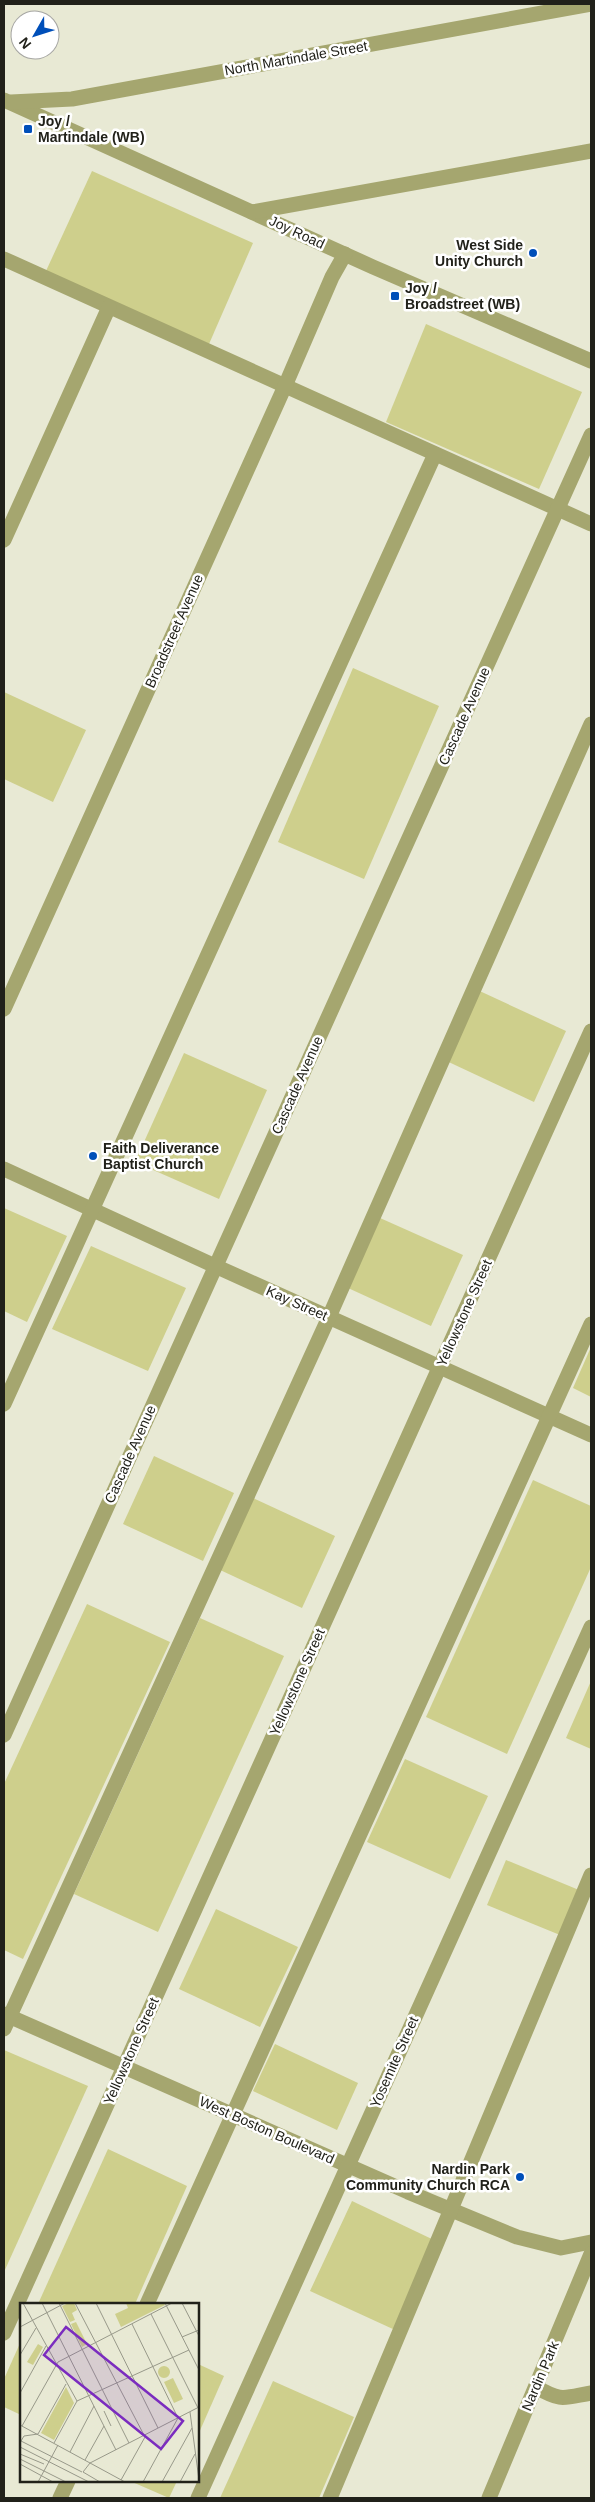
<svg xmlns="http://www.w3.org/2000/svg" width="595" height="2502" font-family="Arial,sans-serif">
  <rect width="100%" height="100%" fill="#e8e9d4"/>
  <g fill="#cecf8c">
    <path d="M92 171 253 243 209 344 46 271Z"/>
    <path d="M426 324 582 392 539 489 386 422Z"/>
    <path d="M353 668 439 706 364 879 278 842Z"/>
    <path d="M4 692 86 730 53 802 4 779Z"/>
    <path d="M471 987 566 1031 534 1102 438 1057Z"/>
    <path d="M184 1053 267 1090 219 1199 135 1162Z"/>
    <path d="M4 1208 67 1236 27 1322 4 1311Z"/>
    <path d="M380 1218 463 1255 431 1326 348 1288Z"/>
    <path d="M91 1246 186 1288 148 1371 52 1329Z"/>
    <path d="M591 1347V1397L573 1388Z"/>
    <path d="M154 1456 234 1493 203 1561 123 1524Z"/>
    <path d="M533 1480 591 1506V1567L507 1754 426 1717Z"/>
    <path d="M251 1497 335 1536 302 1608 218 1569Z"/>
    <path d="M87 1604 170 1642 23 1959 4 1950V1784Z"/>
    <path d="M200 1618 284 1656 158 1932 74 1894Z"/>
    <path d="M591 1681V1749L566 1738Z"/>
    <path d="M405 1759 488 1796 450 1879 367 1842Z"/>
    <path d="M506 1860 579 1890 560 1935 487 1905Z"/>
    <path d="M216 1909 298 1947 260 2027 179 1989Z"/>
    <path d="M275 2044 358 2083 337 2130 253 2091Z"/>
    <path d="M4 2050 88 2086 4 2272Z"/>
    <path d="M108 2149 187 2186 135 2304H38Z"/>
    <path d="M352 2201 436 2241 395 2330 310 2291Z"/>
    <path d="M21 2341V2415L4 2407V2379Z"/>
    <path d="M198 2364 224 2376 198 2435Z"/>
    <path d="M273 2381 354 2417 319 2498H220Z"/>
    <path d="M130 2481H177L169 2498Z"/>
  </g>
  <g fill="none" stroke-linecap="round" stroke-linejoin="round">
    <g stroke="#a5a66f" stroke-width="15">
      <path d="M4 100 373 267 591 361"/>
      <path d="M11 102 72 99 591 4"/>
      <path d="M252 212 591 151"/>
      <path d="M4 259 591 524"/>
      <path d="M4 540 109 307"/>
      <path d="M4 1009 285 386 332 277 345 254"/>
      <path d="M4 1169 215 1266 591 1435"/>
      <path d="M4 1404 435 454"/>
      <path d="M4 1735 591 435"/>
      <path d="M4 2014 408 2192 517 2237 561 2248 591 2242"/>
      <path d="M4 2029 329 1317 591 724"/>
      <path d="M147 2304 591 1324"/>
      <path d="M4 2333 591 1031"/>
      <path d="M536 2387C562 2402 563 2398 591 2393"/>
      <path d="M60 2498 68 2481"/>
      <path d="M198 2498 591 1627"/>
      <path d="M330 2498 591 1875"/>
      <path d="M489 2498 591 2254"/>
    </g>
  </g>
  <g fill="#004fb9" stroke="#fff" stroke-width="2">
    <rect x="23" y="124" width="10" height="10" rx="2.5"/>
    <circle cx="533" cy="253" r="5"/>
    <rect x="390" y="291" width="10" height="10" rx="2.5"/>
    <circle cx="93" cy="1156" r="5"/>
    <circle cx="520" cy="2177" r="5"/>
  </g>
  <g text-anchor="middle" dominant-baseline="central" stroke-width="5" stroke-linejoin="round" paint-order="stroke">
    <g font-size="14" fill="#21211a" stroke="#fff">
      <text transform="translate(296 58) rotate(-10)">North Martindale Street</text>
      <text transform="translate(297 232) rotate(25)">Joy Road</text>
      <text transform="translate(174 631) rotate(-66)">Broadstreet Avenue</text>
      <text transform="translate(464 716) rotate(-66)">Cascade Avenue</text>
      <text transform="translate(297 1085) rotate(-66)">Cascade Avenue</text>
      <text transform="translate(297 1303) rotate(24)">Kay Street</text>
      <text transform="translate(464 1313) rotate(-66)">Yellowstone Street</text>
      <text transform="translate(130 1454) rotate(-66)">Cascade Avenue</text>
      <text transform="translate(297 1682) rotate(-66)">Yellowstone Street</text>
      <text transform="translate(131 2051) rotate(-66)">Yellowstone Street</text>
      <text transform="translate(394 2062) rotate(-66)">Yosemite Street</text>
      <text transform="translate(267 2130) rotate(24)">West Boston Boulevard</text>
      <text transform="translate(540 2376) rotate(-67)">Nardin Park</text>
    </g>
    <g font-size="14" font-weight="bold" fill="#21211a" stroke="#fff" text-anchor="start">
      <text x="38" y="121">Joy /<tspan x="38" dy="16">Martindale (WB)</tspan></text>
      <text x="523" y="245" text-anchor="end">West Side<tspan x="523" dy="16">Unity Church</tspan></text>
      <text x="405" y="288">Joy /<tspan x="405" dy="16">Broadstreet (WB)</tspan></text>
      <text x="103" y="1148">Faith Deliverance<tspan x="103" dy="16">Baptist Church</tspan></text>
      <text x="510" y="2169" text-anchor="end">Nardin Park<tspan x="510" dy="16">Community Church RCA</tspan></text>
    </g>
  </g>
  <g transform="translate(20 2303)">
    <rect width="179" height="179" fill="#e8e9d4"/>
    <path d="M49 0H54L57 7 52 10 55 17 50 19 42 3ZM106 0H144L145 2 101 24 95 11 108 5ZM56 19 67 41 62 44 51 21ZM18 41 23 44 13 62 7 59ZM138 69a6 6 0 1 1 12 0a6 6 0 1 1-12 0ZM153 75 163 96 154 100 144 79ZM46 84 54 100 34 137 21 130Z" fill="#cecf8c"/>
    <path fill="none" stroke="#98998a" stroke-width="1" d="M3 0 57 98M22 0 96 147M39 0 109 140M55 0 125 134 101 177M76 0 138 125M145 0 179 67M162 0 179 33M131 11 178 105M112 21 158 115 123 179M0 24 45 0M162 34 179 27M0 52 16 25M0 90 26 43M57 98 169 47M84 108 91 123M170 109 179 177M0 122 105 179M2 123 38 59 152 0M1 138 4 133 18 131 46 81M1 138 62 169M34 140 57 98M0 144 69 179M50 149 74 103M0 151 24 161M0 156 46 179M65 157 84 123M0 161 33 179M63 169 70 160 179 104M63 169 80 179M18 179 38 142M142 179 172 125M160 179 175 151"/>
    <path fill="#7b2cbf" fill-opacity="0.15" stroke="#7b2cbf" stroke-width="2.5" d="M46 24 163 118 141 146 24 52Z"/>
    <rect width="179" height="179" fill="none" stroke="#21211a" stroke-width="2.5"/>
  </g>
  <rect width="595" height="2502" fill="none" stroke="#21211a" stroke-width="10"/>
  <g transform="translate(35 35) rotate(231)"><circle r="24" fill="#ffffff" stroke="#a6a6a3"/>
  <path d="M0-4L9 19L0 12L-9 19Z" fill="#004fb9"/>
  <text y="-8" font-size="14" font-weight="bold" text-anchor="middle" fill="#21211a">N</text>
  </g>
</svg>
